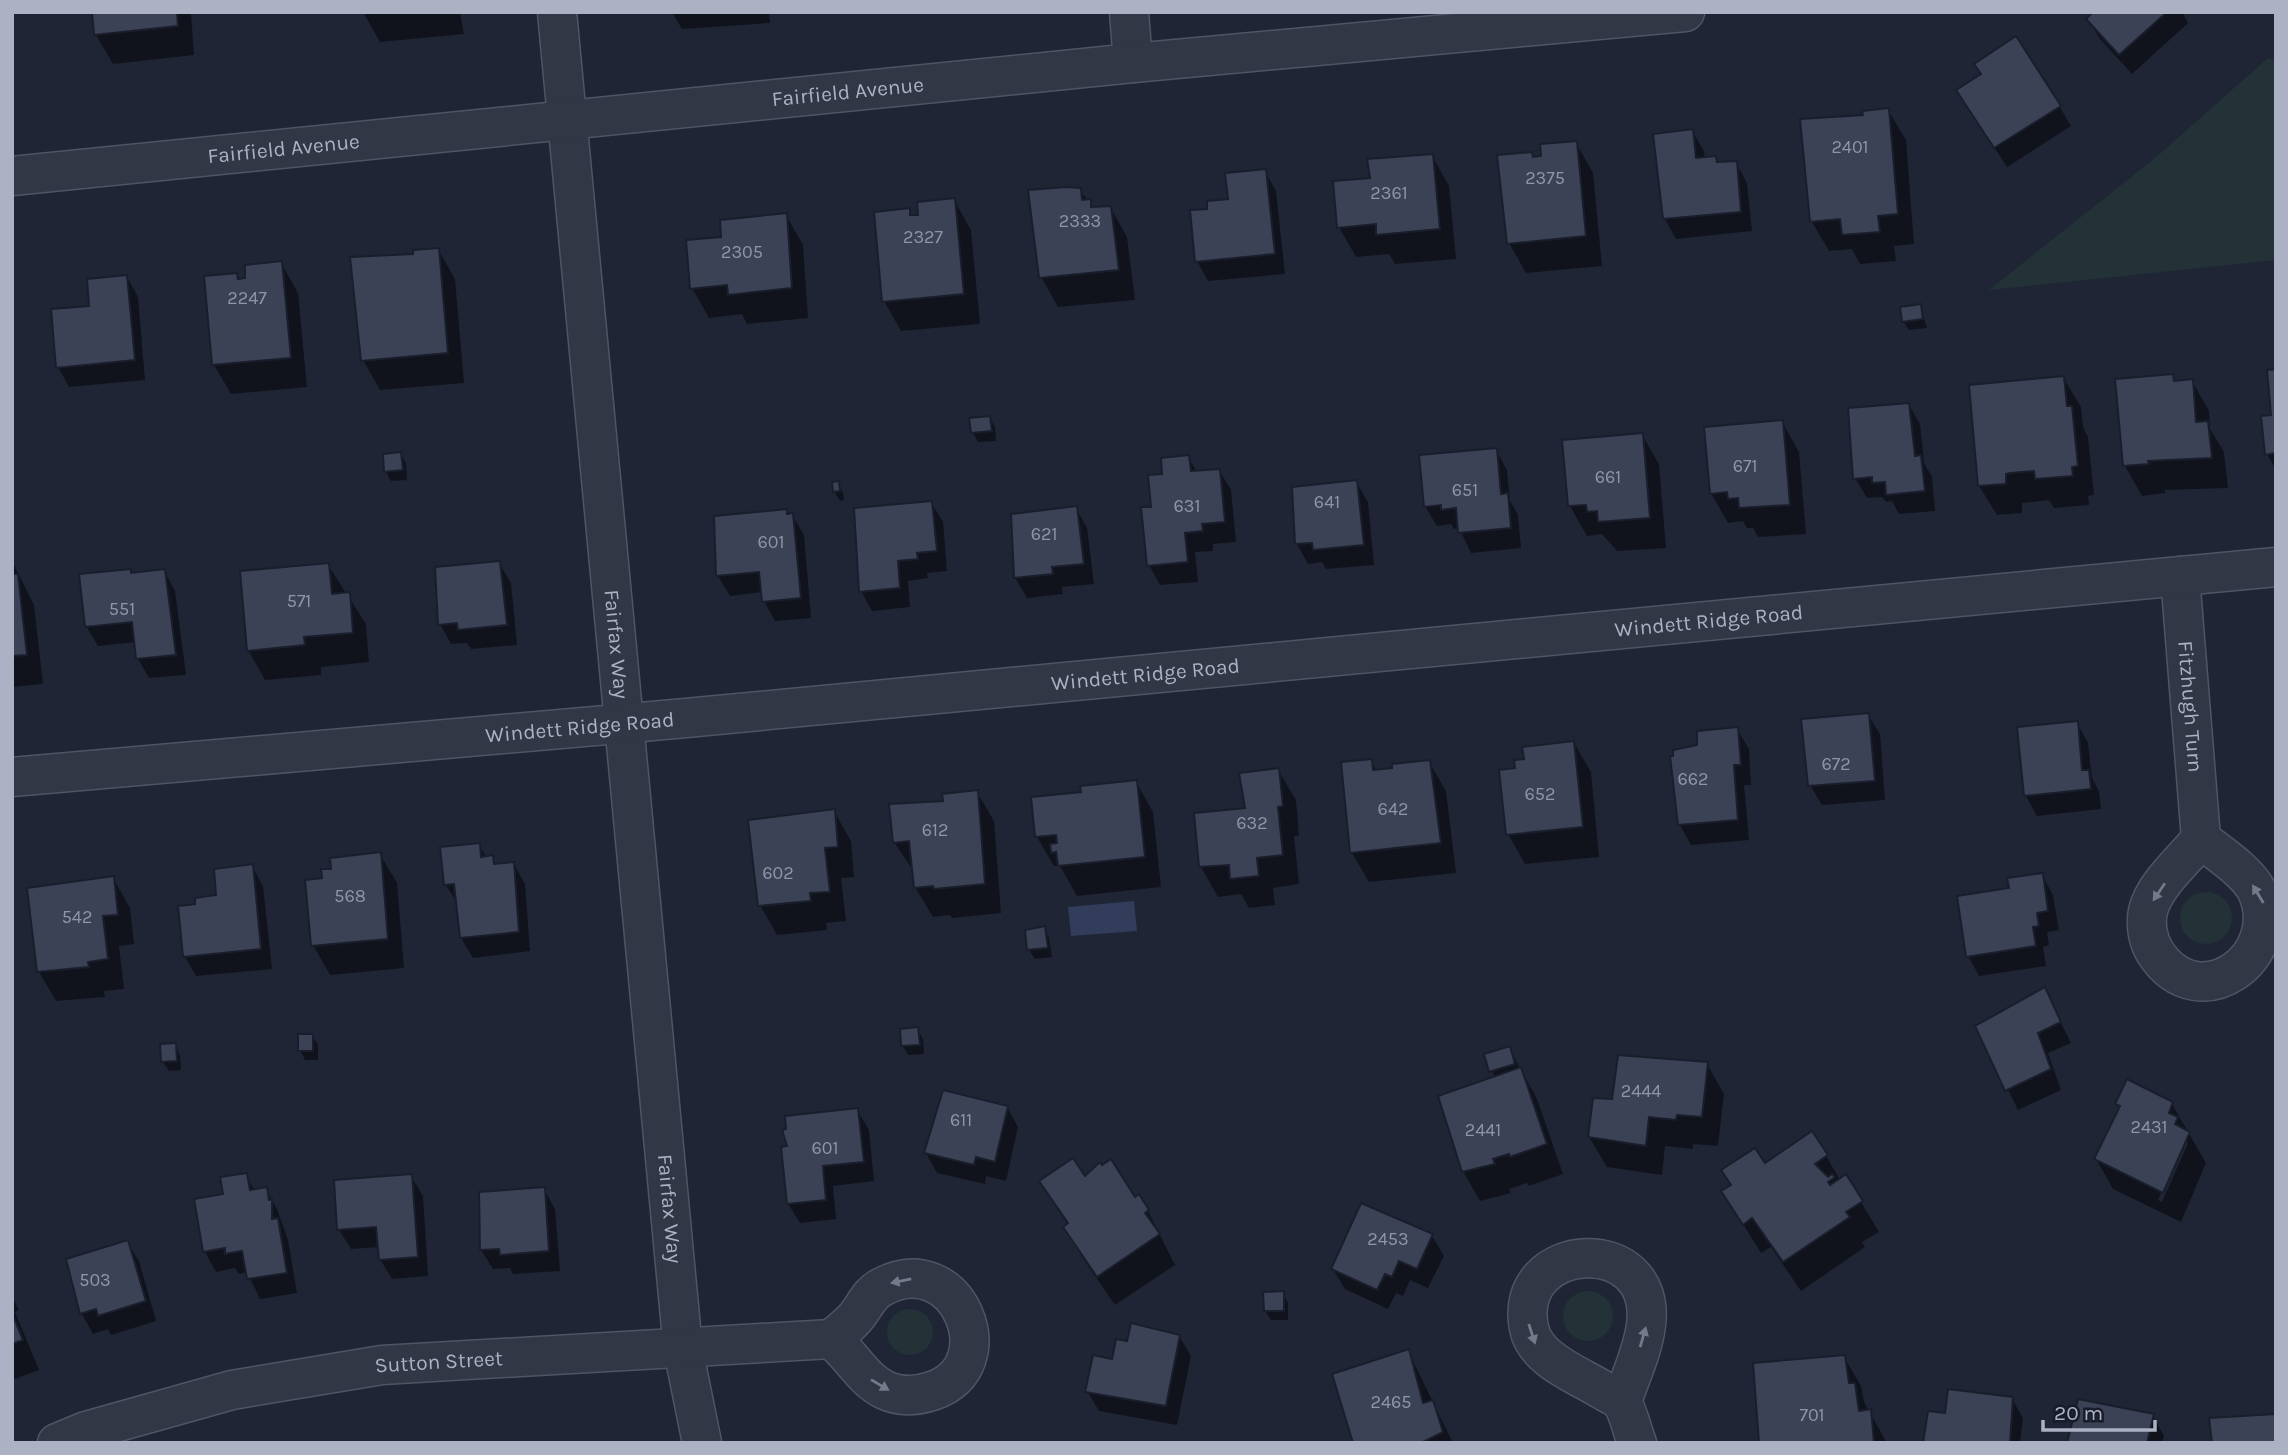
<svg xmlns="http://www.w3.org/2000/svg" width="2288" height="1455" font-family="Karla,sans-serif">
  <rect width="100%" height="100%" fill="#1f2535"/>
  <g fill="#223237">
    <path d="M2268 58 2276 62V260L1989 290 2154 159Z"/>
    <circle cx="2206" cy="918" r="26"/>
    <circle cx="1588" cy="1316" r="25"/>
    <circle cx="910" cy="1332" r="23"/>
  </g>
  <path fill="#323d5c" d="M1134 901 1137 931 1071 936 1068 907Z"/>
  <g fill="#0007" fill-rule="evenodd">
    <path d="M94 12H191L194 55 113 64 96 35Z"/>
    <path d="M363 12H460L464 34 380 42Z"/>
    <path d="M672 12H769L770 23 682 29Z"/>
    <path d="M2095 12H2182L2188 23 2132 74 2100 39 2088 19Z"/>
    <path d="M2059 106 2071 126 2007 167 1970 110Z"/>
    <path d="M1888 110 1906 140 1914 244 1894 246 1896 261 1860 264 1852 249 1829 251 1812 222 1865 116Z"/>
    <path d="M1692 131 1704 151 1705 159 1715 158 1719 164 1736 163 1747 183 1752 231 1676 239 1665 219 1655 135Z"/>
    <path d="M1576 143 1593 173 1602 266 1526 273 1509 243 1532 154 1535 159Z"/>
    <path d="M1432 156 1449 186 1456 259 1395 264 1389 254 1356 257 1339 227 1372 179Z"/>
    <path d="M1265 171 1276 191 1285 274 1208 281 1197 261 1209 210 1230 201Z"/>
    <path d="M1080 190 1094 209 1110 207 1127 237 1135 300 1058 307 1041 277Z"/>
    <path d="M954 200 971 230 980 324 901 331 884 301 909 210 912 217 920 216Z"/>
    <path d="M786 215 803 245 808 318 747 324 742 314 709 318 692 288 723 238Z"/>
    <path d="M438 249 455 279 464 383 380 390 363 360 415 256Z"/>
    <path d="M281 263 298 293 307 387 231 394 214 365 236 275 239 280 247 279Z"/>
    <path d="M127 277 138 297 145 380 69 387 58 367 91 307Z"/>
    <path d="M1920 306 1927 328 1909 330 1903 321Z"/>
    <path d="M2276 371V470L2267 454Z"/>
    <path d="M2172 376 2176 383 2192 381 2209 411 2210 429 2224 452 2228 488 2165 490V493L2142 496 2125 466 2117 381Z"/>
    <path d="M2063 377 2081 407 2083 427 2088 437 2094 495 2088 496 2089 505 2054 508 2049 500 2022 503V513L1997 515 1979 486Z"/>
    <path d="M1909 405 1920 424 1924 463 1932 477 1935 511 1899 514 1892 501 1886 502 1882 497 1867 498 1855 478Z"/>
    <path d="M990 418 995 427 996 441 978 442 973 433Z"/>
    <path d="M1782 422 1799 452 1806 534 1758 537 1753 528H1747L1743 521 1728 523 1711 493Z"/>
    <path d="M1642 435 1659 464 1666 548 1617 551 1602 534 1587 536 1570 506Z"/>
    <path d="M1496 450 1507 470 1510 501 1518 515 1521 548 1471 553 1459 528 1454 529 1451 524 1437 526 1425 506Z"/>
    <path d="M401 454 406 463 407 480 391 481 386 472Z"/>
    <path d="M1188 457 1197 472 1219 470 1231 490 1236 542 1213 544V551L1195 552 1198 582 1160 585 1149 565 1152 508 1164 475Z"/>
    <path d="M1356 482 1368 502 1374 565 1326 569 1322 562 1308 564 1297 544Z"/>
    <path d="M838 483 843 493 844 500 840 501 834 491Z"/>
    <path d="M931 502 943 522 947 571 927 573 928 578 908 581 910 607 872 611 861 591Z"/>
    <path d="M1076 508 1087 528 1094 584 1062 587 1063 594 1027 598 1015 578Z"/>
    <path d="M786 511 792 515 804 535 811 618 775 621 764 601 763 592 730 596 718 576 716 518Z"/>
    <path d="M12 561 34 605 43 684 12 687Z"/>
    <path d="M499 563 511 583 517 645 471 649 467 643 451 644 440 624Z"/>
    <path d="M328 565 366 624 369 662 321 667V675L265 680 248 650Z"/>
    <path d="M164 571 175 591 186 675 149 678 138 659 136 642 98 646 86 626 81 576Z"/>
    <path d="M1868 715 1880 734 1885 800 1822 805 1810 785Z"/>
    <path d="M2077 723 2088 743 2092 778 2099 791 2101 809 2037 816 2026 796Z"/>
    <path d="M1737 729 1749 749 1751 785H1744L1749 840 1691 845 1680 825 1672 758Z"/>
    <path d="M1574 743 1591 772 1599 857 1525 864 1508 834 1517 769 1525 760Z"/>
    <path d="M1371 761 1377 772 1429 762 1446 791 1456 873 1369 882 1352 853Z"/>
    <path d="M1278 770 1296 800 1299 836H1294L1299 884 1273 888 1275 905 1249 908 1241 894 1218 897 1201 867 1196 815 1247 810 1241 774Z"/>
    <path d="M1136 782 1153 812 1161 887 1077 896 1060 866H1054L1037 837 1083 794Z"/>
    <path d="M977 792 994 821 1001 913 952 918 950 915 933 917 915 887 914 872 894 842 945 803Z"/>
    <path d="M834 811 851 841 854 877 841 878 846 921 826 923 827 930 777 935 760 905Z"/>
    <path d="M479 845 487 858 492 857 497 866 514 864 525 884 530 951 473 958 461 938 458 904 445 884Z"/>
    <path d="M380 854 397 883 404 968 330 975 313 945 324 880 333 871Z"/>
    <path d="M252 866 263 886 272 969 196 976 185 957 197 906 218 897Z"/>
    <path d="M2042 875 2053 895 2059 930 2047 932 2049 945 2043 947 2046 966 1979 976 1968 956 2011 890Z"/>
    <path d="M113 878 130 908 134 944 119 946 124 989 104 991 105 997 56 1001 39 972Z"/>
    <path d="M1044 928 1049 938 1052 957 1035 959 1029 950 1027 931Z"/>
    <path d="M2044 989 2071 1043 2048 1053 2061 1090 2018 1110 1977 1026Z"/>
    <path d="M917 1029 923 1039 924 1054 908 1055 903 1046 902 1031Z"/>
    <path d="M312 1035 318 1045V1060H305L300 1050Z"/>
    <path d="M175 1045 180 1055 181 1070 169 1071 163 1062Z"/>
    <path d="M1509 1048 1537 1099 1563 1174 1529 1186 1527 1183 1509 1189 1511 1193 1480 1201 1463 1171 1495 1078 1486 1056Z"/>
    <path d="M1707 1064 1724 1094 1718 1146 1693 1144V1149L1665 1146 1662 1175 1607 1167 1589 1137 1614 1101Z"/>
    <path d="M2117 1104H2172L2206 1163 2181 1222 2113 1189 2096 1159 2120 1108ZM2185 1140 2188 1143 2162 1202 2158 1200Z"/>
    <path d="M1007 1107 1018 1127 1006 1181 986 1176 985 1184 937 1173 926 1153Z"/>
    <path d="M857 1110 869 1130 874 1181 833 1186 836 1219 800 1223 788 1204Z"/>
    <path d="M1826 1156 1840 1180 1846 1177 1879 1232 1862 1242 1865 1247 1801 1291 1771 1247 1761 1253 1723 1192 1765 1166Z"/>
    <path d="M246 1175 255 1191 266 1189 277 1209 288 1240 297 1293 260 1299 247 1272 239 1274 235 1268 216 1272 205 1252 196 1200 225 1196Z"/>
    <path d="M411 1176 423 1196 428 1276 392 1279 380 1259V1247L351 1249 339 1230Z"/>
    <path d="M1085 1178 1134 1199 1148 1211 1175 1265 1115 1305 1082 1257 1065 1227 1068 1225 1041 1182Z"/>
    <path d="M544 1189 555 1209 560 1271 513 1274 510 1268 493 1269 481 1250Z"/>
    <path d="M1432 1236 1444 1256 1428 1288 1410 1280 1403 1296 1396 1293 1388 1309 1345 1289 1333 1269Z"/>
    <path d="M127 1242 139 1261 156 1321 111 1335 108 1329 93 1334 82 1314 68 1260Z"/>
    <path d="M1283 1293 1288 1303V1320H1271L1265 1311Z"/>
    <path d="M12 1296 19 1310 15 1312 39 1370 12 1380Z"/>
    <path d="M1179 1336 1191 1356 1177 1425 1099 1411 1087 1391 1128 1343Z"/>
    <path d="M1408 1351 1453 1443H1355Z"/>
    <path d="M1844 1357 1861 1386 1864 1402 1887 1443H1761Z"/>
    <path d="M2012 1399 2023 1418 2020 1443H1925L1946 1415Z"/>
    <path d="M2153 1416 2164 1436 2162 1443H2069Z"/>
  </g>
  <g fill="#3b4256" stroke="#1a1e2c" stroke-width="2">
    <path d="M92 12H177L178 26 94 35Z"/>
    <path d="M2093 12H2167L2119 55 2086 19Z"/>
    <path d="M2016 36 2061 106 1994 148 1956 90 1981 74 1974 64Z"/>
    <path d="M1889 108 1898 214 1878 216 1880 232 1842 235 1840 219 1810 222 1800 119 1863 115 1862 111Z"/>
    <path d="M1693 129 1696 158 1716 156 1717 162 1737 161 1741 212 1663 219 1653 134Z"/>
    <path d="M1577 141 1586 236 1507 244 1497 155 1532 152 1533 157 1541 156 1540 144Z"/>
    <path d="M1433 154 1440 229 1376 235V224L1337 228 1333 181 1370 178 1367 159Z"/>
    <path d="M1266 169 1275 254 1195 262 1190 210 1207 209V201L1228 199 1225 173Z"/>
    <path d="M1066 187 1081 188 1082 200 1091 199V207L1111 206 1119 270 1039 278 1028 190Z"/>
    <path d="M955 198 964 294 882 302 874 212 910 208V215H918L917 202Z"/>
    <path d="M787 213 792 288 728 295 727 285 690 289 686 240 721 237 720 220Z"/>
    <path d="M439 248 448 353 361 361 350 257 413 254V250Z"/>
    <path d="M282 261 291 358 212 365 204 276 237 273 238 279 245 278V265Z"/>
    <path d="M127 275 135 360 56 368 51 309 89 306 87 279Z"/>
    <path d="M1921 304 1923 319 1902 322 1900 307Z"/>
    <path d="M2276 369V453L2265 455 2261 416 2271 415 2267 370Z"/>
    <path d="M2173 374 2174 381 2193 379 2196 422 2208 421 2212 458 2148 461 2149 464 2123 466 2115 379Z"/>
    <path d="M2064 376 2067 406H2072L2078 466 2072 467 2073 476 2035 479 2034 471 2010 473 2006 474V484L1978 486 1969 385Z"/>
    <path d="M1909 403 1915 456 1921 455 1925 491 1886 495 1885 482 1872 483V477L1853 479 1848 408Z"/>
    <path d="M990 416 992 431 971 433 969 418Z"/>
    <path d="M1783 420 1790 505 1739 508 1738 498 1728 499 1727 492 1710 494 1704 427Z"/>
    <path d="M1643 433 1650 518 1598 522 1597 511 1587 512 1586 505 1568 506 1562 440Z"/>
    <path d="M1497 448 1501 494 1508 493 1511 528 1458 533 1456 508 1441 510V505L1424 507 1419 455Z"/>
    <path d="M401 452 403 470 384 472 383 454Z"/>
    <path d="M1189 455 1191 471 1220 469 1225 522 1202 524 1203 531 1185 533 1188 562 1147 566 1141 507H1151L1148 475 1162 474 1161 458Z"/>
    <path d="M1357 480 1364 545 1313 550 1312 543 1295 544 1292 487Z"/>
    <path d="M839 481 840 491 833 492 832 482Z"/>
    <path d="M932 501 937 551 917 553 918 559 898 561 900 588 859 592 854 508Z"/>
    <path d="M1077 506 1084 564 1052 567 1053 574 1014 578 1011 514Z"/>
    <path d="M787 509V514L793 513 801 598 762 602 759 572 716 576 714 516Z"/>
    <path d="M500 561 507 625 458 630 457 623 438 625 435 567Z"/>
    <path d="M329 563 332 594 350 592 353 633 304 637 305 645 247 651 240 571Z"/>
    <path d="M12 568 13 574H18L27 655 12 656Z"/>
    <path d="M131 569V573L165 569 176 655 136 659 132 622 85 627 79 574Z"/>
    <path d="M1869 713 1875 781 1808 786 1801 719Z"/>
    <path d="M2078 721 2082 770H2089L2091 789 2024 796 2017 727Z"/>
    <path d="M1738 727 1741 765H1734L1738 820 1678 825 1670 756H1673V750L1697 745V731Z"/>
    <path d="M1574 741 1583 827 1506 835 1499 770 1515 768 1514 760 1524 759 1522 747Z"/>
    <path d="M1372 759 1373 770 1392 768V764L1430 760 1441 843 1350 853 1341 762Z"/>
    <path d="M1279 768 1283 806 1278 807 1283 855 1257 858 1259 876 1230 879 1229 865 1199 867 1194 813 1245 808 1239 773Z"/>
    <path d="M1137 780 1145 857 1058 866 1056 852 1051 853 1050 844 1057 843 1056 835 1035 837 1031 797 1081 792 1080 786Z"/>
    <path d="M978 790 985 884 934 889 933 886 914 888 909 841 893 843 889 804 943 801 942 794Z"/>
    <path d="M835 809 838 847 825 848 830 892 810 893 811 901 758 906 748 820Z"/>
    <path d="M480 843 481 857 493 855 494 864 514 862 519 932 460 938 454 884 444 885 440 847Z"/>
    <path d="M381 852 388 939 311 946 305 880 322 878 321 869H331L330 858Z"/>
    <path d="M253 864 261 949 183 957 178 906 195 904V898L216 895 214 869Z"/>
    <path d="M2043 873 2048 911 2037 913 2039 926 2033 927 2036 946 1966 957 1957 896 2009 888 2007 878Z"/>
    <path d="M114 876 118 915 103 916 108 959 88 962 89 967 37 972 27 888Z"/>
    <path d="M1045 926 1048 948 1027 950 1025 930Z"/>
    <path d="M2045 987 2061 1022 2038 1033 2051 1069 2005 1091 1975 1026Z"/>
    <path d="M918 1027 920 1045 901 1046 900 1029Z"/>
    <rect x="298" y="1034" width="15" height="17"/>
    <path d="M176 1043 177 1061 161 1062 160 1044Z"/>
    <path d="M1510 1046 1515 1064 1489 1072 1484 1054Z"/>
    <path d="M1618 1055 1708 1062 1702 1117 1677 1115 1676 1120 1649 1117 1646 1146 1588 1137 1593 1098 1612 1099Z"/>
    <path d="M1521 1067 1547 1144 1510 1157 1509 1154 1493 1159 1495 1164 1462 1172 1438 1096Z"/>
    <path d="M2127 1079 2173 1102 2169 1113 2178 1117 2175 1124 2190 1132 2163 1193 2094 1159 2120 1106 2115 1104Z"/>
    <path d="M943 1090 1008 1106 995 1162 976 1157 974 1165 924 1153Z"/>
    <path d="M858 1108 864 1162 823 1166 826 1200 787 1204 781 1147 787 1146 782 1130 786 1129 785 1116Z"/>
    <path d="M1812 1131 1828 1155 1815 1164 1828 1177 1832 1174 1835 1177 1828 1182 1830 1185 1846 1174 1863 1201 1846 1212 1850 1217 1783 1262 1752 1218 1743 1225 1721 1191 1731 1185 1721 1170 1755 1148 1765 1163Z"/>
    <path d="M1073 1158 1085 1176 1100 1162 1102 1165 1111 1159 1135 1197 1139 1194 1149 1210 1145 1213 1160 1234 1097 1277 1063 1227 1068 1223 1039 1181Z"/>
    <path d="M247 1173 250 1190 267 1187 269 1200 272 1199V1219L278 1218 287 1273 247 1279 242 1251 225 1254V1248L203 1252 194 1199 223 1194 220 1177Z"/>
    <path d="M412 1174 418 1257 379 1260 376 1227 337 1230 334 1180Z"/>
    <path d="M545 1187 549 1251 500 1255 499 1249 480 1250 479 1192Z"/>
    <path d="M1361 1203 1433 1234 1417 1269 1399 1261 1392 1277 1385 1274 1377 1290 1331 1269Z"/>
    <path d="M128 1240 146 1301 98 1316 96 1309 80 1314 66 1259Z"/>
    <path d="M1284 1291V1311H1264L1263 1292Z"/>
    <path d="M12 1313 23 1340 12 1344Z"/>
    <path d="M1131 1323 1180 1335 1166 1406 1085 1392 1093 1355 1112 1359 1116 1339 1127 1341Z"/>
    <path d="M1409 1349 1423 1403 1433 1400 1443 1432 1421 1443H1353L1332 1374Z"/>
    <path d="M1845 1355 1849 1383H1855L1859 1411 1871 1409 1874 1443H1759L1753 1363Z"/>
    <path d="M1948 1389 2013 1397 2010 1443H1923L1928 1411 1945 1413Z"/>
    <path d="M2078 1399 2154 1414 2147 1443H2067Z"/>
    <path d="M2276 1414V1443H2212L2209 1418Z"/>
  </g>
  <g fill="none" stroke-linecap="round" stroke-linejoin="round">
    <g stroke="#505464" stroke-width="41">
      <g id="street">
        <path id="s1" d="M557 12 683 1349 702 1443"/>
        <path d="M1129 12 1133 63"/>
        <path id="s2" d="M12 176 1133 63 1685 12"/>
        <path id="s3" d="M2180 576 2201 839C2219 854 2244 869 2256 889 2288 956 2199 1021 2155 952 2148 941 2145 925 2148 911 2154 885 2184 860 2201 839"/>
        <path id="s4" d="M12 777 675 719 2276 567"/>
        <path d="M1622 1402C1630 1377 1643 1351 1646 1325 1658 1231 1511 1240 1529 1328 1535 1360 1579 1375 1604 1391 1609 1394 1619 1398 1622 1403 1629 1413 1632 1431 1637 1443"/>
        <path id="s5" d="M57 1443 86 1431 232 1390 382 1365 831 1339C851 1354 863 1380 885 1390 900 1397 917 1396 932 1391 1007 1367 958 1246 882 1287 868 1294 865 1307 855 1318 848 1326 839 1333 831 1339"/>
      </g>
    </g>
    <use href="#street" stroke="#323745" stroke-width="38"/>
  </g>
  <defs><path id="oneway-solid" d="M-6-.8H1V-3.2L6.5 0L1 3.2V.8H-6Z" transform="scale(1.75)"/></defs>
  <g fill="#757a8a">
    <use href="#oneway-solid" transform="translate(2159 892) rotate(124)"/>
    <use href="#oneway-solid" transform="translate(2258 894) rotate(-121)"/>
    <use href="#oneway-solid" transform="translate(901 1281) rotate(168)"/>
    <use href="#oneway-solid" transform="translate(1532 1334) rotate(72)"/>
    <use href="#oneway-solid" transform="translate(1643 1337) rotate(-74)"/>
    <use href="#oneway-solid" transform="translate(880 1385) rotate(31)"/>
  </g>
  <g text-anchor="middle" dominant-baseline="central" stroke-width="7" stroke-linejoin="round" paint-order="stroke">
    <g font-size="18" fill="#9095a8">
      <text x="1850" y="147">2401</text>
      <text x="1545" y="178">2375</text>
      <text x="1389" y="193">2361</text>
      <text x="1080" y="221">2333</text>
      <text x="923" y="237">2327</text>
      <text x="742" y="252">2305</text>
      <text x="247" y="298">2247</text>
      <text x="1745" y="466">671</text>
      <text x="1608" y="477">661</text>
      <text x="1465" y="490">651</text>
      <text x="1327" y="502">641</text>
      <text x="1187" y="506">631</text>
      <text x="1044" y="534">621</text>
      <text x="771" y="542">601</text>
      <text x="299" y="601">571</text>
      <text x="122" y="609">551</text>
      <text x="1836" y="764">672</text>
      <text x="1693" y="779">662</text>
      <text x="1540" y="794">652</text>
      <text x="1393" y="809">642</text>
      <text x="1252" y="823">632</text>
      <text x="935" y="830">612</text>
      <text x="778" y="873">602</text>
      <text x="350" y="896">568</text>
      <text x="77" y="917">542</text>
      <text x="1641" y="1091">2444</text>
      <text x="961" y="1120">611</text>
      <text x="2149" y="1127">2431</text>
      <text x="1483" y="1130">2441</text>
      <text x="825" y="1148">601</text>
      <text x="1388" y="1239">2453</text>
      <text x="95" y="1280">503</text>
      <text x="1391" y="1402">2465</text>
      <text x="1812" y="1415">701</text>
    </g>
    <g font-size="21" fill="#acb1c3" stroke="#181c2a">
      <text stroke="none"><textPath href="#s2" startOffset="840">Fairfield Avenue</textPath></text>
      <text stroke="none"><textPath href="#s2" startOffset="273">Fairfield Avenue</textPath></text>
      <text stroke="none"><textPath href="#s4" startOffset="1704">Windett Ridge Road</textPath></text>
      <text stroke="none"><textPath href="#s1" startOffset="635">Fairfax Way</textPath></text>
      <text stroke="none"><textPath href="#s4" startOffset="1138">Windett Ridge Road</textPath></text>
      <text stroke="none"><textPath href="#s3" startOffset="131">Fitzhugh Turn</textPath></text>
      <text stroke="none"><textPath href="#s4" startOffset="570">Windett Ridge Road</textPath></text>
      <text stroke="none"><textPath href="#s1" startOffset="1202">Fairfax Way</textPath></text>
      <text stroke="none"><textPath href="#s5" startOffset="392">Sutton Street</textPath></text>
    </g>
  </g>
  <rect width="2288" height="1455" fill="none" stroke="#acb1c3" stroke-width="28"/>
  <path d="M2043 1420v10h112v-10" fill="none" stroke="#acb1c3" stroke-width="3.5"/>
  <text x="2054" y="1420" font-size="21" fill="#acb1c3" stroke="#181c2a" stroke-width="5" paint-order="stroke">20 m</text>
</svg>
